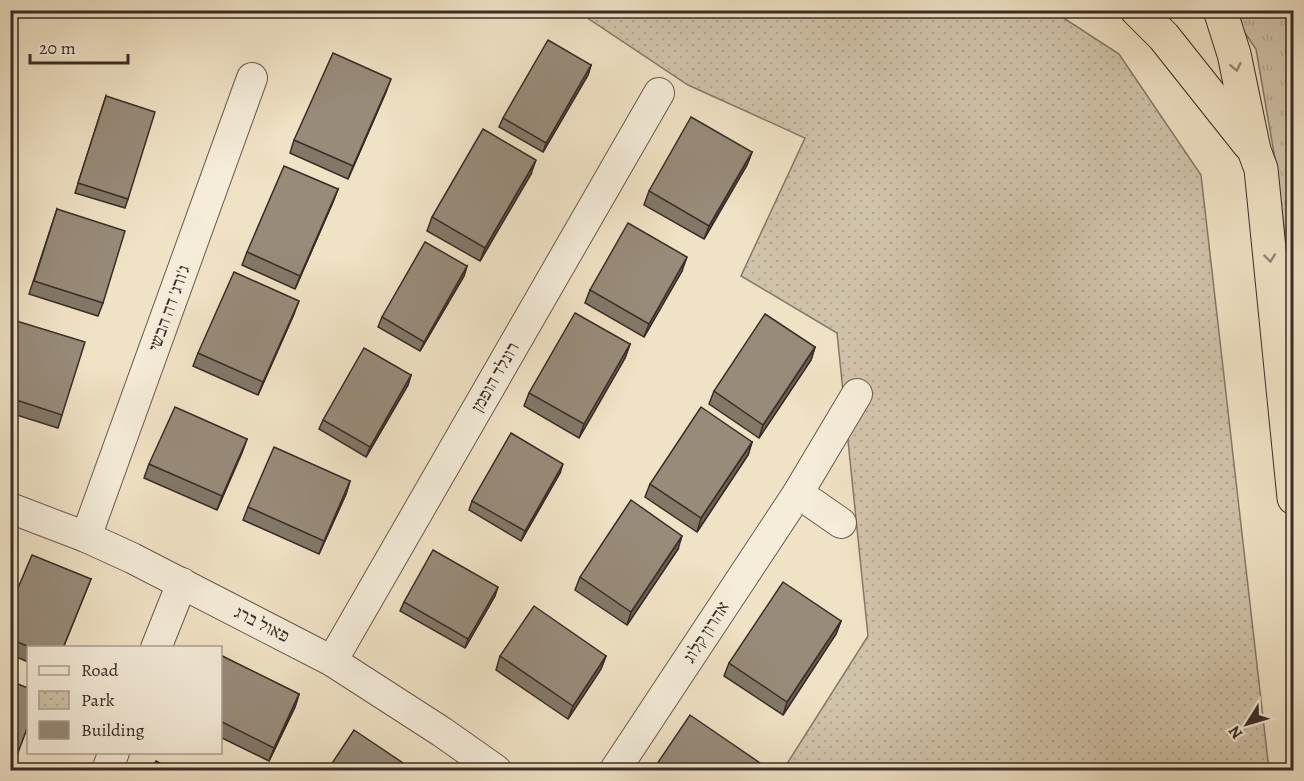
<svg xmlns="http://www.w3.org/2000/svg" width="1304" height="781" font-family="Alegreya,'Frank Ruhl Libre',serif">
  <defs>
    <pattern id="grass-tufts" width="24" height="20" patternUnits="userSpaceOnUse" patternTransform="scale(1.5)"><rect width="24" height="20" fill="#d1c3aa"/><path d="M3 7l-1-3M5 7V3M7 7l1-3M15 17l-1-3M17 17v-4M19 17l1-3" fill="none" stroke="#b4a892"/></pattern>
    <pattern id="park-dots" width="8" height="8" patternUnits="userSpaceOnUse" patternTransform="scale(1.5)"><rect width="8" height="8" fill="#d1c3aa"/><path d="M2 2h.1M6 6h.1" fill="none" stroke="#b4a892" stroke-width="1.8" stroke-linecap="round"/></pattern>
  </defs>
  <rect width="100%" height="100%" fill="#f0e2c5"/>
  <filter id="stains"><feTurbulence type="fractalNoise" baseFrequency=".00333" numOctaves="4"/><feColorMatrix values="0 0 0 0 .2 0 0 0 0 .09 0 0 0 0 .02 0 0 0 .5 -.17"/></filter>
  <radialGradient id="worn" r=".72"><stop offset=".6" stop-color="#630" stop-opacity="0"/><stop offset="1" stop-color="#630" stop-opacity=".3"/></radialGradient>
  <path fill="url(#grass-tufts)" stroke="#857868" stroke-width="1.5" d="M1230 11H1293V300L1276 165 1256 49Z"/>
  <path fill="url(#park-dots)" stroke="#857868" stroke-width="1.5" d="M577 11H1053L1119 54 1201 175 1269 770H783L868 636 837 333 741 276 805 138 688 85Z"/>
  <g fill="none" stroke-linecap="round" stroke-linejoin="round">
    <g stroke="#675a4e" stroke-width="32">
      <g id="street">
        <path d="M798 493 857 394"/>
        <path d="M10 508 86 537 132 558 332 661 442 732 496 770"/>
        <path d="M86 537 252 78"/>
        <path d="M156 648 182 583"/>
        <path d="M332 661 659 93"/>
        <path d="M107 770 114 752"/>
        <path d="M615 770 798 493 841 523"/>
      </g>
    </g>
    <g stroke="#392c27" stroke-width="35">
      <g id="highway">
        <path d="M1137 10 1164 37 1249 144"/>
        <path d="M1220 10 1234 54 1254 150 1261 169 1294 498"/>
      </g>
    </g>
    <use href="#street" stroke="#f5ecd9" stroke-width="30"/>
    <use href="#highway" stroke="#f0e2c5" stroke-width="33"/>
  </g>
  <g fill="#837868" stroke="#392c27" stroke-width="1.5">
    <path d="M591 65 588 75 543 152 499 127 503 118Z"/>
    <path d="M386 92 348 179 290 153 294 140Z"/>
    <path d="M106 96 128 199 125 208 75 193Z"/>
    <path d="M752 152 747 165 704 239 644 205 649 191Z"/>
    <path d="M531 174 480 261 427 231 432 217Z"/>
    <path d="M338 189 333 202 295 289 242 265 247 252Z"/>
    <path d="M57 209 103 303 98 316 29 294Z"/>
    <path d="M467 266 464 276 420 351 378 327 382 317Z"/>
    <path d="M682 271 644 337 585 303 590 290Z"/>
    <path d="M294 314 258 395 193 366 198 353Z"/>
    <path d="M10 319 62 415 58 428 10 413Z"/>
    <path d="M630 344 625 358 579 438 524 406 529 393Z"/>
    <path d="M815 347 811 360 759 438 709 404 714 391Z"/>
    <path d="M411 375 408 385 366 457 319 429 323 420Z"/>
    <path d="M247 439 217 510 144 478 149 464Z"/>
    <path d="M752 442 748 455 697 532 645 497 650 484Z"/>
    <path d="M560 473 521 541 469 510 472 501Z"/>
    <path d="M350 481 346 494 319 554 243 520 248 507Z"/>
    <path d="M678 549 627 625 575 590 580 577Z"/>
    <path d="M91 579 63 648H28V662L10 654V607Z"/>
    <path d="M495 596 465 648 400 611 404 602Z"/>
    <path d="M841 621 836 634 783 715 724 676 729 663Z"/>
    <path d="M220 655 299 694 295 707 269 761 220 737Z"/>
    <path d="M500 656H606L601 669 568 719 496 670Z"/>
    <path d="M657 764 763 765 761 771H654Z"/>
  </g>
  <g fill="#6a6155" stroke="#392c27" stroke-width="1.5">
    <path d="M591 65 588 75 543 152 546 143Z"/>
    <path d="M391 79 386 92 348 179 353 166Z"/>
    <path d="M752 152 747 165 704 239 709 226Z"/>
    <path d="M536 160 531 174 480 261 485 248Z"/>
    <path d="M338 189 333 202 295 289 300 276Z"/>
    <path d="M687 257 682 271 644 337 649 324Z"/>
    <path d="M467 266 464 276 420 351 424 342Z"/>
    <path d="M299 301 294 314 258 395 263 382Z"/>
    <path d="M630 344 625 358 579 438 584 424Z"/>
    <path d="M815 347 811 360 759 438 763 425Z"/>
    <path d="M411 375 408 385 366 457 370 447Z"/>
    <path d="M247 439 242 453 217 510 222 496Z"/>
    <path d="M752 442 748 455 697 532 701 518Z"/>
    <path d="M563 464 560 473 521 541 525 531Z"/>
    <path d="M350 481 346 494 319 554 324 541Z"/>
    <path d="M682 536 678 549 627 625 631 612Z"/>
    <path d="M498 587 495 596 465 648 468 639Z"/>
    <path d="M841 621 836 634 783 715 787 702Z"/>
    <path d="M606 656 601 669 568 719 573 706Z"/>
    <path d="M299 694 295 707 269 761 274 748Z"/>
  </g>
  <g fill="#988b79" stroke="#392c27" stroke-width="1.5">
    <path d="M548 40 591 65 546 143 503 118Z"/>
    <path d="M333 53 391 79 353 166 294 140Z"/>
    <path d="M106 96 155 112 128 199 78 183Z"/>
    <path d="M691 117 752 152 709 226 649 191Z"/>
    <path d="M483 129 536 160 485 248 432 217Z"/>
    <path d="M284 166 338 189 300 276 247 252Z"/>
    <path d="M57 209 125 231 103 303 34 281Z"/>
    <path d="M628 223 687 257 649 324 590 290Z"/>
    <path d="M425 242 467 266 424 342 382 317Z"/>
    <path d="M234 272 299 301 263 382 198 353Z"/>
    <path d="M575 313 630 344 584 424 529 393Z"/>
    <path d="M765 314 815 347 763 425 714 391Z"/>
    <path d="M10 319 85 342 62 415 10 398Z"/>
    <path d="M364 348 411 375 370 447 323 420Z"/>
    <path d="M175 407 247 439 222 496 149 464Z"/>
    <path d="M701 407 752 442 701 518 650 484Z"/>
    <path d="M511 433 563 464 525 531 472 501Z"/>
    <path d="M274 447 350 481 324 541 248 507Z"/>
    <path d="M631 500 682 536 631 612 580 577Z"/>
    <path d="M433 550 498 587 468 639 404 602Z"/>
    <path d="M32 555 91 579 63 648H32L10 639V607Z"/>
    <path d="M783 582 841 621 787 702 729 663Z"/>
    <path d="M534 606 606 656 573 706 500 656Z"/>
    <path d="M220 655 299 694 274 748 220 721Z"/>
    <path d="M10 681 28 688V726L11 771Z"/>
    <path d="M690 715 763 765 759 771H666L657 764Z"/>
    <path d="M354 730 415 771H327Z"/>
    <path d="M156 761 175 771H151Z"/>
  </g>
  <defs><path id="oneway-chevron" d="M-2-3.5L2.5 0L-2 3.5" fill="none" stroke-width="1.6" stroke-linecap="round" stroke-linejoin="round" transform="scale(1.5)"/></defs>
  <g stroke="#948776">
    <use href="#oneway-chevron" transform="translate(1236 67) rotate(78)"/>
    <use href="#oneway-chevron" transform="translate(1270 258) rotate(84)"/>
  </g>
  <g text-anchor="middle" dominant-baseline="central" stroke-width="5" stroke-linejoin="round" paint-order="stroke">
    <g font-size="18" fill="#392c27" stroke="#f5ecd9">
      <text transform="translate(169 308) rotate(-70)">ג'ורג' דה הבשי</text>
      <text transform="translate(495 377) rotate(-60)">רונלד הופמן</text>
      <text transform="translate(262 624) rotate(27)">פאול ברג</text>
      <text transform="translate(706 632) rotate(-57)">אהרון קלוג</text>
    </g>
  </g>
  <rect width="1304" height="781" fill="none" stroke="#f0e2c5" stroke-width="36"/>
  <rect x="12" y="12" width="1280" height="757" fill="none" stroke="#392c27" stroke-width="3"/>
  <rect x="18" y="18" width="1268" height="745" fill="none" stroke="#392c27" stroke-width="1.5"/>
  <rect x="27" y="646" width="195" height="108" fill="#f5ecd9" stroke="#aa9f92" stroke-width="1.5"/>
  <rect x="39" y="666" width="30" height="9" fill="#f5ecd9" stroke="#aa9f92" stroke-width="1.5"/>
  <text x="81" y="676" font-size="18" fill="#392c27">Road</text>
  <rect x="39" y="691" width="30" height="18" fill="url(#park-dots)" stroke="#aa9f92" stroke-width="1.5"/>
  <text x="81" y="706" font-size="18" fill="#392c27">Park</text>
  <rect x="39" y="721" width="30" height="18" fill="#988b79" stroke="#aa9f92" stroke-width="1.5"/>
  <text x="81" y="736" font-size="18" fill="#392c27">Building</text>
  <g transform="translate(1247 724) rotate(233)" stroke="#f5ecd9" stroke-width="4.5" paint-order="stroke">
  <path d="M0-4.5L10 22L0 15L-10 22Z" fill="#392c27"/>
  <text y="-9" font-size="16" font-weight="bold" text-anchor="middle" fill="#392c27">N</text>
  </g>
  <path d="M30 54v9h98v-9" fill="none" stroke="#392c27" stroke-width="3"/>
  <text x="39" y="54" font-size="18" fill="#392c27" stroke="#f5ecd9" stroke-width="4.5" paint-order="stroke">20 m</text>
  <rect width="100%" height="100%" filter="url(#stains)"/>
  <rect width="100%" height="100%" fill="url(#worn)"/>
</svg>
